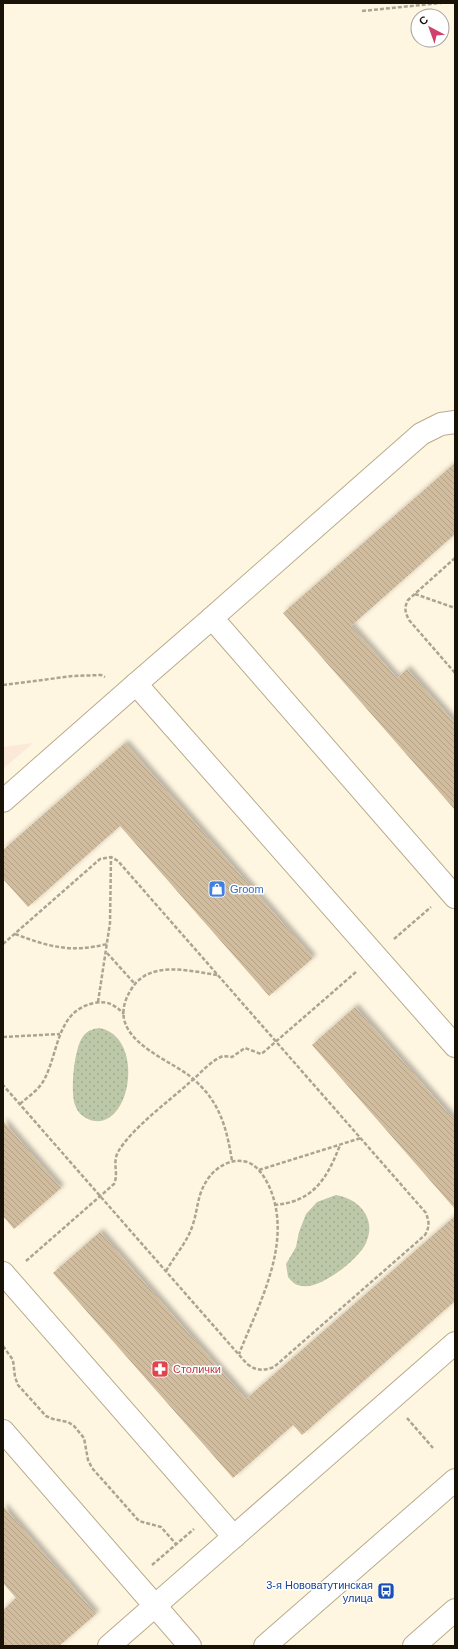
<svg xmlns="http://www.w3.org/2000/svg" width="458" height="1649" font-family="Helvetica,sans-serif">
  <defs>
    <pattern id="park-dots" width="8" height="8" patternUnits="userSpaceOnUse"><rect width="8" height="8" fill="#bdc8a8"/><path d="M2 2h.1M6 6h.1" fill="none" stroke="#a2ab8f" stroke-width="1.8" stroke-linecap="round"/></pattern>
    <pattern id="building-back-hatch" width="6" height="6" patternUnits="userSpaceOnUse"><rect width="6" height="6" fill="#d1bd9e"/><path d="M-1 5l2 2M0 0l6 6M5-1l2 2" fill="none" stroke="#b3a287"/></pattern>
    <filter id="shadow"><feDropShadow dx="3.5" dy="-3.5" stdDeviation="2" flood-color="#0004"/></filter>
  </defs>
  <rect width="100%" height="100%" fill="#fff6e1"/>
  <path fill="#fae9d7" d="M33 743 3 769V747Z"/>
  <g fill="url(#park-dots)">
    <path d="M99 1028C144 1035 133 1125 95 1121 86 1120 78 1114 75 1105 70 1091 74 1044 85 1034 89 1030 93 1029 99 1028Z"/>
    <path d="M336 1195C359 1199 377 1218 366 1243 359 1259 321 1289 303 1286 296 1286 292 1282 288 1277L286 1264 296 1247 299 1232 306 1214 317 1202Z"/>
  </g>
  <g fill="url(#building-back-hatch)" filter="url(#shadow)">
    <path d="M455 463V534L351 626 397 678 407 669 455 723V810L283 613Z"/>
    <path d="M125 743 313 958 269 996 120 826 28 907 3 879V850Z"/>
    <path d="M355 1007 455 1121V1209L312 1045Z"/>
    <path d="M3 1121 61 1188 14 1229 3 1216Z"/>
    <path d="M455 1216V1301L302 1435 293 1425 233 1478 53 1273 100 1232 246 1399Z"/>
    <path d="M3 1506 96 1614 59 1646H3V1610L16 1598 3 1583Z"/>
  </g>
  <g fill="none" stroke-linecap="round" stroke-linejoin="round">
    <g stroke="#baab8b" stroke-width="24">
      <g id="minor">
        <path d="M455 422 441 424 421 434 212 618 455 897"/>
        <path d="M136 684 212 618"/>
        <path d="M3 801 136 684 455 1046"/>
        <path d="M3 1273 234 1537"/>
        <path d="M3 1431 190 1646"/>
        <path d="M109 1646 455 1343"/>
        <path d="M265 1646 455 1480"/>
        <path d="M414 1646 455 1610"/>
      </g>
    </g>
    <g stroke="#aca493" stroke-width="2.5" stroke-dasharray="4 2" stroke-linecap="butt">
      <path d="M362 11 441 3"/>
      <path d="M455 558 408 600C404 608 405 612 409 620L455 673"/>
      <path d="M415 594 455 608"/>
      <path d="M3 685 73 676 101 675 105 677"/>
      <path d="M15 934C50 947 70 953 107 944"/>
      <path d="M394 939 431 907"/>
      <path d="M3 944 100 859 111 857 118 861 426 1213C429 1222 430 1226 425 1235L274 1367C263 1371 257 1371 247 1364L3 1085"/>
      <path d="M107 953 135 984"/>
      <path d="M217 975C190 971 150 960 132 988 102 1034 158 1054 187 1074 194 1079 201 1086 207 1093 223 1113 228 1136 232 1161"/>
      <path d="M98 1002 110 923 111 857"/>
      <path d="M3 1037 60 1034"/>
      <path d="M20 1104C29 1096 40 1089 45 1078 59 1050 57 1011 94 1003 107 1000 115 1005 124 1014"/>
      <path d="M259 1170 361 1138"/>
      <path d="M274 1205C313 1202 327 1179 340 1145"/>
      <path d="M26 1261 114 1184C119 1173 112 1163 118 1152 131 1129 169 1101 189 1083 199 1075 210 1061 223 1056L232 1057 245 1048 261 1054 265 1051 356 972"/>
      <path d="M166 1271C174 1257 187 1242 192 1227 199 1208 196 1194 210 1176 219 1165 233 1158 247 1162 258 1166 264 1176 269 1186 294 1242 259 1303 239 1354"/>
      <path d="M3 1346 13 1360 15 1377 18 1385 46 1416 53 1419 68 1422 74 1426 84 1438 88 1460 92 1468 139 1521 161 1527 176 1544"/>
      <path d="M407 1418 433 1448"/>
      <path d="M152 1565 194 1529"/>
    </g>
    <use href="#minor" stroke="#fff" stroke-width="22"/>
  </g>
  <defs>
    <g id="shop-square" transform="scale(0.9)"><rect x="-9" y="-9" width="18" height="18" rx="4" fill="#3f7fe0" stroke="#fff"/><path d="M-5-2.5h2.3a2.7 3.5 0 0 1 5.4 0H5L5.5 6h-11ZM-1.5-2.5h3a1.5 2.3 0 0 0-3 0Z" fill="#fff"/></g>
    <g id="pharmacy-square" transform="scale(0.9)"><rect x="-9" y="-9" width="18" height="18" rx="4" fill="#e0444e" stroke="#fff"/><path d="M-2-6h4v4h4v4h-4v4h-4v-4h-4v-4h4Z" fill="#fff"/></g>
    <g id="bus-square" transform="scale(0.9)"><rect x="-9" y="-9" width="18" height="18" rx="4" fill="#1a4fb4" stroke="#fff"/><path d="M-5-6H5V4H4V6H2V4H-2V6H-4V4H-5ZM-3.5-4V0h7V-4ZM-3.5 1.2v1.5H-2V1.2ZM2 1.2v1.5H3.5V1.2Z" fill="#fff"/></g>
  </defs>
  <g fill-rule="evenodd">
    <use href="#shop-square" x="217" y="889"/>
    <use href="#pharmacy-square" x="160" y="1369"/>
    <use href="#bus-square" x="386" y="1591"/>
  </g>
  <g text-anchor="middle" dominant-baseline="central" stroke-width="3" stroke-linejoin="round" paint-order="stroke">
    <g font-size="11" fill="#366cbe" stroke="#fff" text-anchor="start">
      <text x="230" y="889">Groom</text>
    </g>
    <g font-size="11" fill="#be3a42" stroke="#fff" text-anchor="start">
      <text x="173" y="1369">Столички</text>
    </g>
    <g font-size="11" fill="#164399" stroke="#fff" text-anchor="end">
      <text x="373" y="1585">3-я Нововатутинская<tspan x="373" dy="13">улица</tspan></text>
    </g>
  </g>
  <rect width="458" height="1649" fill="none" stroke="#191307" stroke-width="8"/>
  <g transform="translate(430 28) rotate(319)"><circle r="19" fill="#ffffff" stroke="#a3a19c"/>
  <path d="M0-3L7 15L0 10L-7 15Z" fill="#cf416c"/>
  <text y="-6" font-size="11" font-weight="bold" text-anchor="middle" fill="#191307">С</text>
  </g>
</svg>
